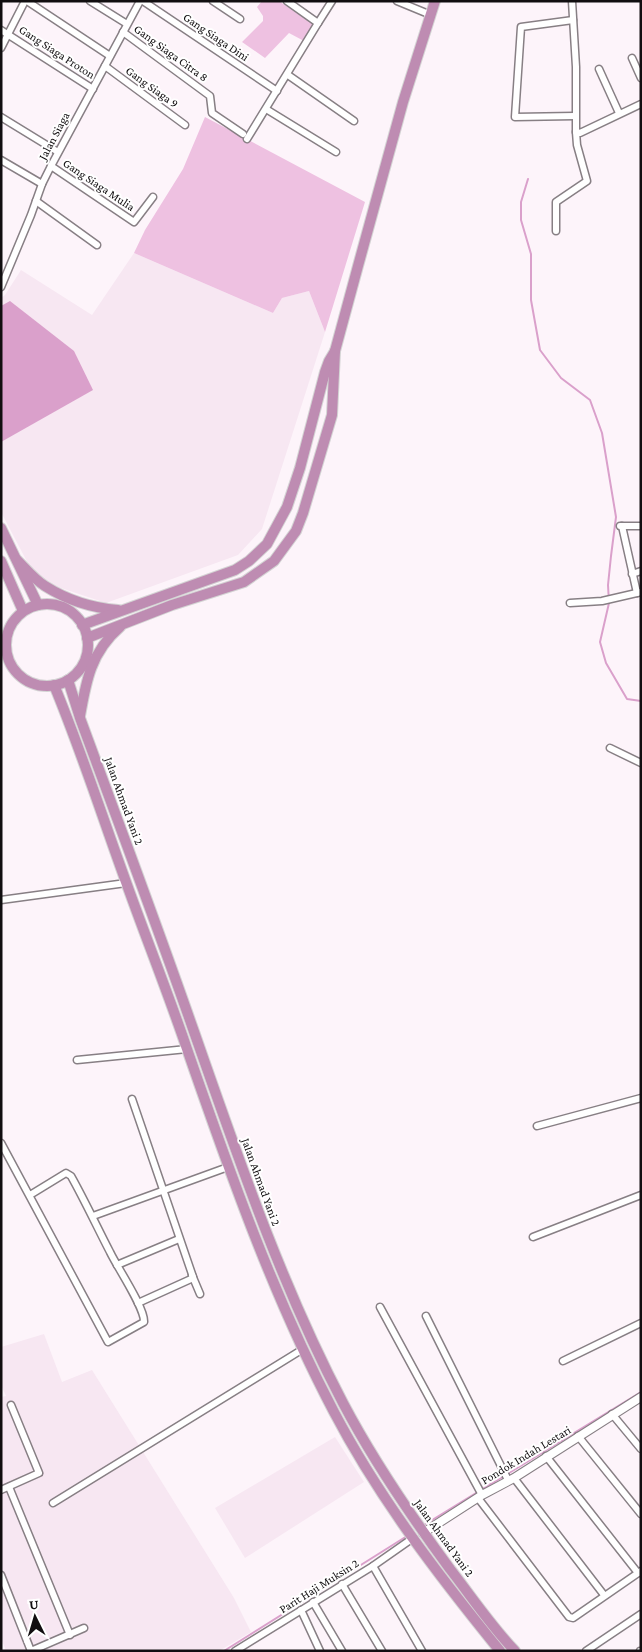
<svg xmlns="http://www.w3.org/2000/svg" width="642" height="1652" font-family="'Crimson Pro',serif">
  <rect width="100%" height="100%" fill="#fdf4fa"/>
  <g fill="#f7e7f2">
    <path d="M134 253 273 313 282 298 309 291 325 332 262 529 238 555 106 603 49 584 34 575 1 512V298L5 295 21 270 92 315Z"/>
    <path d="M44 1334 62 1382 92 1370 234 1598 251 1632 219 1651H6L1 1638V1397L6 1396 1 1385V1347Z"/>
    <path d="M335 1437 364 1482 245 1558 215 1508Z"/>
  </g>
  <g fill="#eec1e1">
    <path d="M262 1H279L314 25 304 41 289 33 265 58 242 42 263 21V16L257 7Z"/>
    <path d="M205 117 365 202 325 332 309 291 282 298 273 313 134 253 145 230 183 169Z"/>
  </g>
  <path fill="#daa0cb" d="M10 301 74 351 93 390 1 442V306Z"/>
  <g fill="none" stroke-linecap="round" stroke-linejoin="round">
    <g stroke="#daa0cb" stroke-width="2">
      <path d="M528 179 521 202V220L531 254V300L540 350 561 378 590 400 602 433 616 517 611 556 608 585 609 603 600 642 606 663 627 699 641 701"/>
      <path d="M424 1525 641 1392"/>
      <path d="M224 1651 407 1536"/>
    </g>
    <g stroke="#877f84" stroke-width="9">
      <g id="minor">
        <path d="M27 1 110 56"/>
        <path d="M90 1 127 24"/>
        <path d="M143 1 277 91"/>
        <path d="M213 1 240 19"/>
        <path d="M287 1 318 23 332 1"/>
        <path d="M397 1 431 15"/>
        <path d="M572 1 576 67V132L580 133 641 104"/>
        <path d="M573 20 521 27 515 117 575 116"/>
        <path d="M1 30 93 89"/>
        <path d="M123 32 210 96 212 113 243 134"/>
        <path d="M1 48 25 1"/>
        <path d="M632 58 641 78"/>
        <path d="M105 66 185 125"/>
        <path d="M599 69 619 113"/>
        <path d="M288 75 354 121"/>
        <path d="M266 109 336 152"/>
        <path d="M1 117 58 152"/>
        <path d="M247 139 318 23"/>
        <path d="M1 160 42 184"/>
        <path d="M51 166 134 222 153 197"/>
        <path d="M36 201 97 245"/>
        <path d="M556 231V202L587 181 577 145 576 132"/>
        <path d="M1 287 31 215 42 184 51 166 140 1"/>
        <path d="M620 526H641"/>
        <path d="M622 526 637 593"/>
        <path d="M632 574 641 571"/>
        <path d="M570 603 602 601 641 592"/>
        <path d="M610 748 641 763"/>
        <path d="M1 900 126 883"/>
        <path d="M77 1060 187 1049"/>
        <path d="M132 1099 193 1277 191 1279 138 1303"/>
        <path d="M537 1126 641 1098"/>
        <path d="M1 1143 108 1342 144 1322C145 1308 117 1267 110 1252 97 1227 85 1201 71 1176L66 1173 30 1195"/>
        <path d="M93 1216 228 1167"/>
        <path d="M533 1237 641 1195"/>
        <path d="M117 1265 179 1239"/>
        <path d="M192 1275 200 1294"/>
        <path d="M380 1307 482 1495"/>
        <path d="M426 1316 508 1480"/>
        <path d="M563 1361 641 1323"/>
        <path d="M612 1414 641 1449"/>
        <path d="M578 1436 641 1514"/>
        <path d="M546 1456 638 1573"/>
        <path d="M514 1478 604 1595"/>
        <path d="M9 1487 70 1635"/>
        <path d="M1 1490 39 1473 11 1405"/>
        <path d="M478 1498 569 1617 573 1618 641 1571"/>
        <path d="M53 1503 303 1349"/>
        <path d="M373 1566 422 1651"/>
        <path d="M1 1575 31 1651 84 1628"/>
        <path d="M342 1584 382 1651"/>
        <path d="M313 1602 342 1651"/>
        <path d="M301 1610 320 1651"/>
        <path d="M235 1651 373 1566 413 1538"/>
        <path d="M586 1651 641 1614"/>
        <path d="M640 1651H641"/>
      </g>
    </g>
    <g stroke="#877f84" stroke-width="10">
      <path id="tertiary" d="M423 1533 482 1495 514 1478 641 1397"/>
    </g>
    <g stroke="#d4d4d4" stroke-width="12">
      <g id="trunk">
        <path d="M1 528 38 605"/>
        <path d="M17 560C26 569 34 579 45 586 67 600 93 608 118 610"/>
        <path d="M1 561 23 611"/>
        <circle cx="47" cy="645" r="41"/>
        <path d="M82 625 235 570 249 561 267 544 287 507 300 468 325 372 329 361 335 351"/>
        <path d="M87 638 172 605 244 582 274 561 296 531 303 513 332 415 335 351 358 266 403 102 435 1"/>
        <path d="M68 680 80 718C118 821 156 923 192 1026 237 1154 280 1283 343 1403 374 1462 411 1516 450 1569 471 1596 491 1626 515 1651"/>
        <path d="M54 685C81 750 102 816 126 882 146 938 168 993 187 1049 230 1173 273 1296 334 1412 379 1498 439 1576 500 1651"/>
        <path d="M80 716C86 681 91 652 120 627"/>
      </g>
    </g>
    <use href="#minor" stroke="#fff" stroke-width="6"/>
    <use href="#tertiary" stroke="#fff" stroke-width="8"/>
    <use href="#trunk" stroke="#be8cb2" stroke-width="10"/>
  </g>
  <g text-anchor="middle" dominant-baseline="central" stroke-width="4" stroke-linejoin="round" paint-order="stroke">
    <g font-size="12" fill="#110e10" stroke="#fff">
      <text transform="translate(216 37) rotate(34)">Gang Siaga Dini</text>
      <text transform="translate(57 52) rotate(33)">Gang Siaga Proton</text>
      <text transform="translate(171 53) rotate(36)">Gang Siaga Citra 8</text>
      <text transform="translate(152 87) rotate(36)">Gang Siaga 9</text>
      <text transform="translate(54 136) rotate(-62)">Jalan Siaga</text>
      <text transform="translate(99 185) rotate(34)">Gang Siaga Mulia</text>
      <text transform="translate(124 801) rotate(70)">Jalan Ahmad Yani 2</text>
      <text transform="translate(261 1182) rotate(70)">Jalan Ahmad Yani 2</text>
      <text transform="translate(526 1455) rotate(-31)">Pondok Indah Lestari</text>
      <text transform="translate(444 1538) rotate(54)">Jalan Ahmad Yani 2</text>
      <text transform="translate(319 1586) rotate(-32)">Parit Haji Muksin 2</text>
    </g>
  </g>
  <rect width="642" height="1652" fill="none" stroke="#110e10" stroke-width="5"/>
  <g transform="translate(35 1617) rotate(355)" stroke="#ffffff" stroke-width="4" paint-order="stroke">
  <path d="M0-4L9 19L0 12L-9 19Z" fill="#110e10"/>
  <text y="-8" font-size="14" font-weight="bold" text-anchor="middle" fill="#110e10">U</text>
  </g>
</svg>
